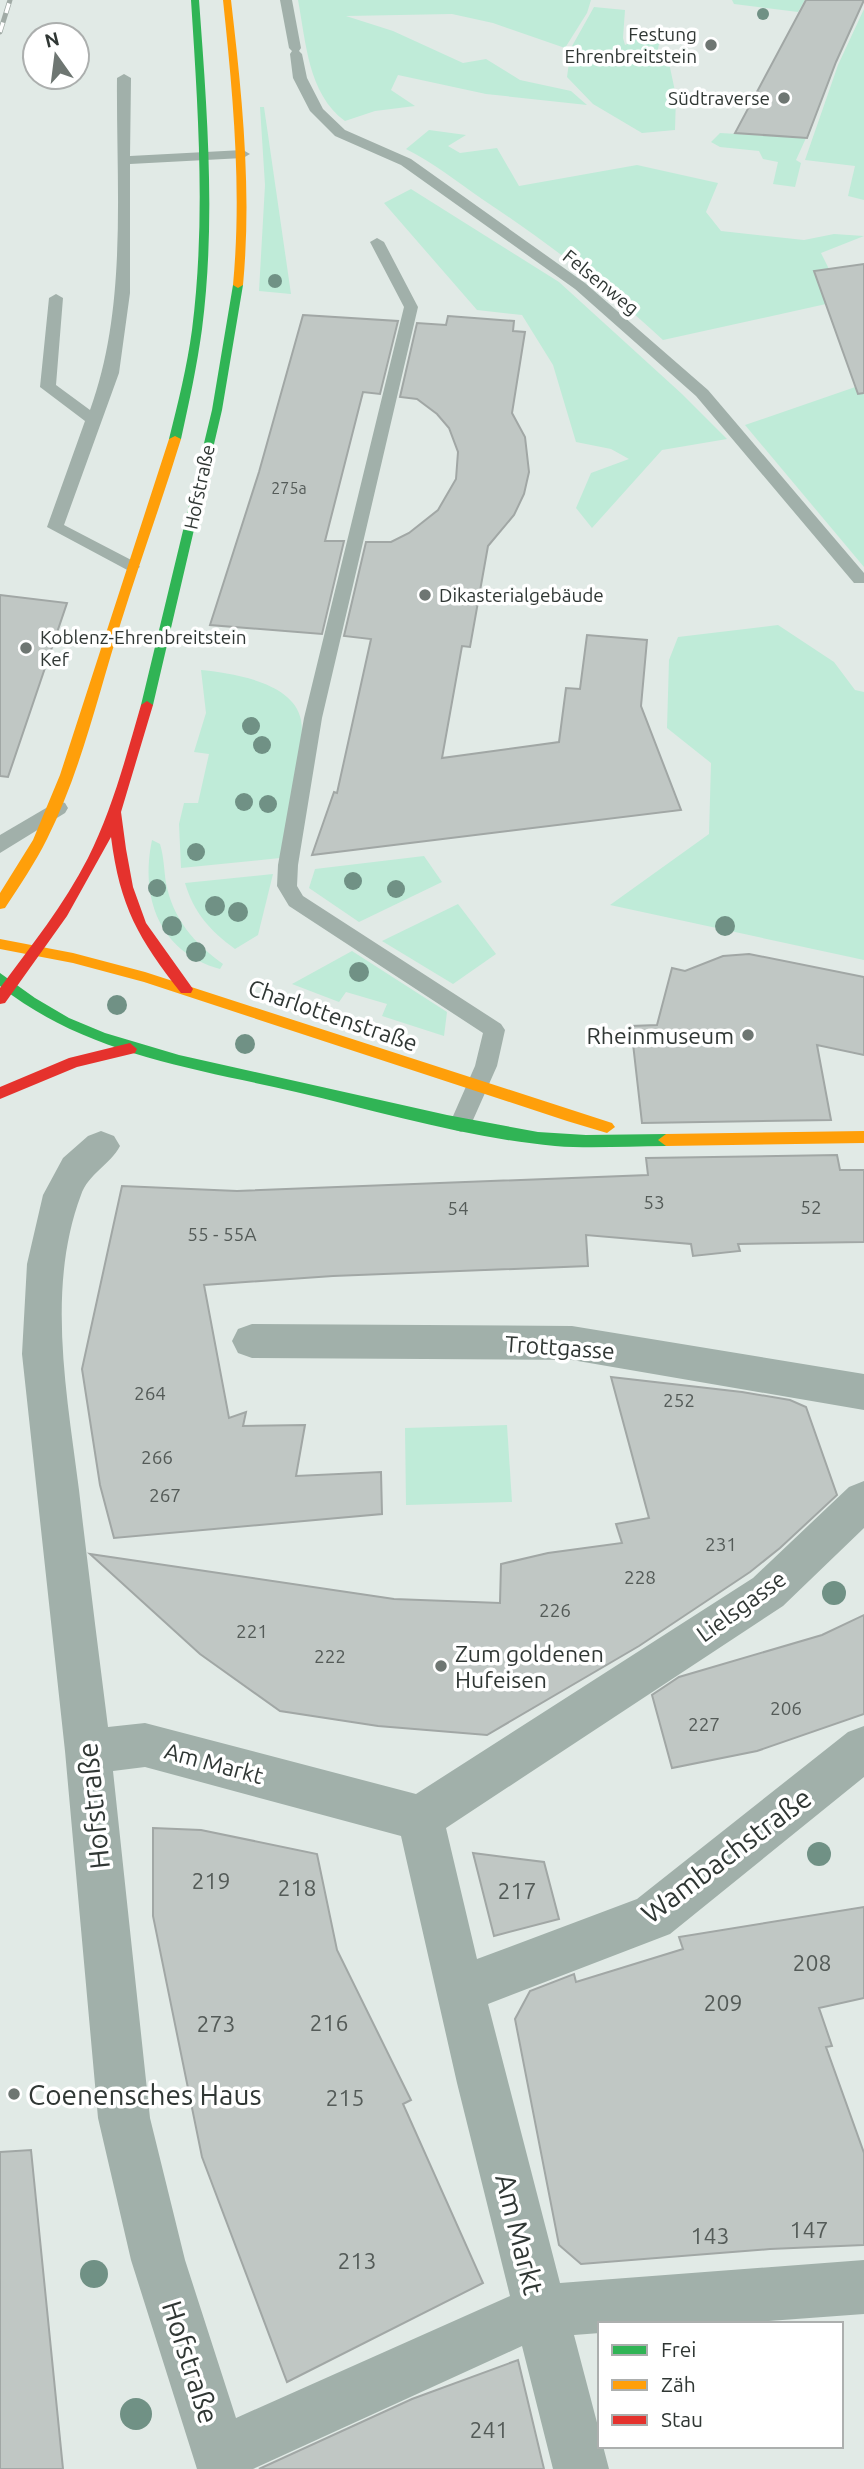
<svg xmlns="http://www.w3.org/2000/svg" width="864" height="2469" font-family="Ubuntu,sans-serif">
  <rect width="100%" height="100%" fill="#e1eae6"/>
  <g fill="#bfebd8">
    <path d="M298 0H591L587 13 565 48 493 23 452 14 346 16 393 31 463 63 486 59 520 80 571 91 587 105 486 94 398 75 391 90 415 106 375 111 345 121C308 94 306 42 298 0Z"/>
    <path d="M732 0H805L798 12 734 4Z"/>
    <path d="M594 7 625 10 623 38 625 45 663 27 657 53 668 58 676 96 675 130 642 133 593 104 567 77 571 48Z"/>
    <path d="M864 9V200L848 196 855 166 805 160 838 65Z"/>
    <path d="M260 107H264L291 294 259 291 265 185Z"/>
    <path d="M429 130 466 135 448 146 460 153 497 148 519 186 637 165 718 183 706 212 721 231 804 240 834 234 864 236 821 253 829 269 815 271 826 304 663 340C606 287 547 242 482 199 456 181 434 163 406 149Z"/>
    <path d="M720 133 806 138 796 160 801 163 795 187 773 184 778 162 763 159 759 151 720 147 711 142Z"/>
    <path d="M411 189 559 282 682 394 727 439 662 450 592 528 576 508 591 473 629 459 611 449 576 442 553 365 522 315 477 310 384 203Z"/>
    <path d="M864 384V567L745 425Z"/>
    <path d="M778 625 834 662 855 690 864 692V960L610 905 709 834 711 763 667 728 669 660 678 637Z"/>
    <path d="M201 670C231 673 294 682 301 720 304 737 298 756 295 773 290 801 285 829 280 858L181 868 179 824 184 803H198L209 754 194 752 206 713Z"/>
    <path d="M152 840 160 844C164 857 164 870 166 883 173 919 194 943 223 964L220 969C159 952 140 897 152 840Z"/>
    <path d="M424 856 442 882 359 922 309 888 315 869Z"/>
    <path d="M273 874 258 935 235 949C210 931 194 913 185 883Z"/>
    <path d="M458 904 496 954 453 984 382 941Z"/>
    <path d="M352 951 447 1012 444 1036 382 1016 387 1004 346 992 339 1002 292 984Z"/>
    <path d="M507 1425 512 1502 406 1505 405 1428Z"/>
  </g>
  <g fill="#c0c7c4" stroke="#a1a7a5" stroke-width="2">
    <path d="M806 0H864L836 62 807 138 735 133Z"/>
    <path d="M864 264V393L858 394 814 271Z"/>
    <path d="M303 315 398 321 380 394 363 392 325 541H344L322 634 210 625 259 472Z"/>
    <path d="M448 316 514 321 513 331 525 332 512 413 525 437 529 472 524 494 514 515 488 546 470 647 462 646 442 758 559 742 566 688 580 689 587 635 647 640 641 706 681 810 312 855 334 792 337 793 371 639 344 636 366 542H391L409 533 438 510 456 479 458 452 449 428 437 414 417 399 400 397 417 323 446 325Z"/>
    <path d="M0 595 67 603 8 777 0 776Z"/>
    <path d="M749 954 864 977V1055L817 1045 831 1120 642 1123 631 1026 657 1025 672 968 685 971 723 956Z"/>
    <path d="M837 1155 840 1170H864V1242L738 1244 740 1251 693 1256 691 1244 586 1235 588 1266 333 1276 204 1285 229 1418 246 1412 243 1426 305 1425 296 1476 381 1472 382 1514 114 1538 100 1485 82 1369 122 1186 237 1191 648 1175 646 1158Z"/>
    <path d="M611 1377 742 1392 790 1400 806 1407 837 1495 780 1548 750 1572 639 1646 487 1735 378 1726 280 1711 200 1654 90 1554 394 1599 500 1603 501 1564 548 1553 622 1543 616 1524 649 1518Z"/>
    <path d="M864 1615V1714L757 1751 672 1768 652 1695 679 1677 822 1635Z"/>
    <path d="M153 1828 201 1830 317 1854 337 1950 411 2100 403 2104 483 2283 287 2382 202 2157 153 1916Z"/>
    <path d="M473 1853 544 1862 559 1919 494 1936Z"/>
    <path d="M864 1907V1998L819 2008 832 2046 826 2047 864 2153V2245L770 2249 581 2264 559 2245 515 2019 530 1991 574 1974 576 1982 683 1949 679 1937Z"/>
    <path d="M31 2150 63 2469H0V2152Z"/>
    <path d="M518 2360 544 2469H259L412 2399Z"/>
  </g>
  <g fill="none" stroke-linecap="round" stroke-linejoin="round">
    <g fill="#a1b0aa" fill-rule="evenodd">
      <path d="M280 0H292L301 48 299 51 302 54 307 78 323 109 345 130 411 159 585 283 708 390 864 573V583H854L696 396 575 289 401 165 335 136 310 111 293 78 290 54 292 51 289 48Z"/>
      <path d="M124 74 131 78 130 156 243 150 250 154 243 158 130 164V293L119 373 64 525 137 563 140 567 131 572 47 527 85 421 40 387 49 298 56 294 63 298 56 385 90 410C128 306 116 187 117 78Z"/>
      <path d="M377 238 384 242 418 307 322 718 298 865 297 886 303 896 501 1024 505 1030 497 1066 469 1129 461 1132 453 1129 450 1123 475 1066 483 1033 289 906 277 886 278 865 304 718 404 307 370 242Z"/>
      <path d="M58 801 65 803 68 808 65 813 0 853V835Z"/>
    </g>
    <g fill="#a1b0aa" fill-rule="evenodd">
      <path d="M101 1131 114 1136 120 1146C110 1165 88 1174 81 1195 46 1288 67 1394 79 1490 88 1569 98 1648 108 1727L145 1723 416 1794 753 1578 849 1487 864 1481V1528L783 1606 446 1828 477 1959 637 1899 848 1732 864 1726V1777L670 1934 488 2004 560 2283 864 2260V2314L729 2324H600V2333L574 2335 600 2434V2446H603L609 2469H553L522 2346 253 2469H197L131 2260 98 2118 65 1751 22 1354 27 1264 43 1195 63 1158 88 1136ZM145 1767 401 1836 457 2083 510 2296 236 2418 185 2260 150 2118 113 1771Z"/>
      <path d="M252 1324 572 1326 864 1374V1410L572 1360 252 1358 238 1353 232 1341 238 1329Z"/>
    </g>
    <g fill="#30b455" fill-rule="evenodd">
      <path d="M191 0H199C207 109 216 220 202 329 197 366 189 403 181 439L175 442 169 439C178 403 187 367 192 330 206 220 198 109 191 0Z"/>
      <path d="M238 282 243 285 222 410 153 705 147 709 141 705 212 410 233 285Z"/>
      <path d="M0 973 35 998 69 1018 105 1033 179 1055 447 1115 538 1132 586 1135 666 1134 674 1140 666 1146C629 1146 592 1149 555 1146 468 1138 381 1112 296 1092 193 1068 85 1054 0 986Z"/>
    </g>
    <g fill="#ff9f0a" fill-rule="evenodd">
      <path d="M223 0H231C242 95 252 189 243 285L238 288 233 285C242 189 233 95 223 0Z"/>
      <path d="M175 436 181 439C162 501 140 561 121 622 98 695 81 771 47 839 35 863 20 885 5 908L0 909V893L33 840 60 775 169 439Z"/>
      <path d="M0 939 73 953 145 972 612 1123 615 1127 607 1133 567 1121 144 982 73 963 0 949Z"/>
      <path d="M864 1131V1143L666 1146 658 1140 666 1134Z"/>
    </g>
    <g fill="#e5322d" fill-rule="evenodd">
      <path d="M147 701 153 705 121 812 126 849 133 887 146 923 193 989 191 993H181C138 938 120 907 111 837L67 916 5 1003 0 1004V988C31 946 64 905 88 858 112 810 126 757 141 705Z"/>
      <path d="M130 1043 137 1049 135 1053 77 1067 0 1099V1087L69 1058Z"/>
    </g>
    <g stroke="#a1aba6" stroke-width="5">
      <path id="rail" d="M0 32 10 0"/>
    </g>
    <use href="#rail" stroke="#fff" stroke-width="3.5" stroke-dasharray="10" stroke-linecap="butt"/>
  </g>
  <g fill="#709185">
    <circle cx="763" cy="14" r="6"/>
    <circle cx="275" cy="281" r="7"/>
    <circle cx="251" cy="726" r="9"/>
    <circle cx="262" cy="745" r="9"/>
    <circle cx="244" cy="802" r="9"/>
    <circle cx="268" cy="804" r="9"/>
    <circle cx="196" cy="852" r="9"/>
    <circle cx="353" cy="881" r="9"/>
    <circle cx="157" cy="888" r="9"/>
    <circle cx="396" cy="889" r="9"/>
    <circle cx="215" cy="906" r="10"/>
    <circle cx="238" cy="912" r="10"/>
    <circle cx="172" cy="926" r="10"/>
    <circle cx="725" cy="926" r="10"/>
    <circle cx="196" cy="952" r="10"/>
    <circle cx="359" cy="972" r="10"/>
    <circle cx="117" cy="1005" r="10"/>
    <circle cx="245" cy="1044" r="10"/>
    <circle cx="834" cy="1593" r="12"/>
    <circle cx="819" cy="1854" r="12"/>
    <circle cx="94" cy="2274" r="14"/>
    <circle cx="136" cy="2414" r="16"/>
  </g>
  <g fill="#6e7672" stroke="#fff" stroke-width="2.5">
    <circle cx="711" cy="45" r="7"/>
    <circle cx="784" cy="98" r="7"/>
    <circle cx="425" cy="595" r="7"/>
    <circle cx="26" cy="648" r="7"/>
    <circle cx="748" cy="1035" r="7"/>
    <circle cx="441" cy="1666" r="7"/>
    <circle cx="14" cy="2094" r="7"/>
  </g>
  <g text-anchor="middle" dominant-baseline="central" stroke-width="7" stroke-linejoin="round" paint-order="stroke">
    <g font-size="16" fill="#545b58">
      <text x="289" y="488">275a</text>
    </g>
    <g font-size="19" fill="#303734" stroke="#fff" text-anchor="end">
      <text x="697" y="34">Festung<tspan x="697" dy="22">Ehrenbreitstein</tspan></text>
      <text x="770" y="98">Südtraverse</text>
      <text x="439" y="595" text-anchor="start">Dikasterialgebäude</text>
      <text x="40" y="637" text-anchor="start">Koblenz-Ehrenbreitstein<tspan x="40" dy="22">Kef</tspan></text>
    </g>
    <g font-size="19" fill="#303734" stroke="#fff">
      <text transform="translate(601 282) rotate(39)">Felsenweg</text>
      <text transform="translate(199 487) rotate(-78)">Hofstraße</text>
    </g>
    <g font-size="19" fill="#545b58">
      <text x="654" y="1202">53</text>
      <text x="811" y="1207">52</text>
      <text x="458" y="1208">54</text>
      <text x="222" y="1234">55 - 55A</text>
      <text x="150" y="1393">264</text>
      <text x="679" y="1400">252</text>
      <text x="157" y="1457">266</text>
      <text x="165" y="1495">267</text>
      <text x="721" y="1544">231</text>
      <text x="640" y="1577">228</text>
      <text x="555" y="1610">226</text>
      <text x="252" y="1631">221</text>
      <text x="330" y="1656">222</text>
      <text x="786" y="1708">206</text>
      <text x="704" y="1724">227</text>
    </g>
    <g font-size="23" fill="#303734" stroke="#fff">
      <text transform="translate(333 1015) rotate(19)">Charlottenstraße</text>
      <text transform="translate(560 1347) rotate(4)">Trottgasse</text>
      <text transform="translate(741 1606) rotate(-36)">Lielsgasse</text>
      <text transform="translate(214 1763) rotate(15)">Am Markt</text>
    </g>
    <g font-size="23" fill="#303734" stroke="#fff" text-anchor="end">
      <text x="734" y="1035">Rheinmuseum</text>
      <text x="455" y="1653" text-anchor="start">Zum goldenen<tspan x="455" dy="26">Hufeisen</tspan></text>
    </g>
    <g font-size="23" fill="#545b58">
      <text x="211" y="1880">219</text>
      <text x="297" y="1887">218</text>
      <text x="517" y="1890">217</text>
      <text x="812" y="1962">208</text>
      <text x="723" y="2002">209</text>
      <text x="329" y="2022">216</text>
      <text x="216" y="2023">273</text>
      <text x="345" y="2097">215</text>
      <text x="809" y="2229">147</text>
      <text x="710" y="2235">143</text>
      <text x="357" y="2260">213</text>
      <text x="489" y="2429">241</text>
    </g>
    <g font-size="28" fill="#303734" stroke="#fff">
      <text transform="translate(93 1806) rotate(-96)">Hofstraße</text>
      <text transform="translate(726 1855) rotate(-37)">Wambachstraße</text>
      <text transform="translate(520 2234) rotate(76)">Am Markt</text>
      <text transform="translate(191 2362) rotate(72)">Hofstraße</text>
    </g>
    <g font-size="28" fill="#303734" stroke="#fff" text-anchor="start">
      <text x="28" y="2094">Coenensches Haus</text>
    </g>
  </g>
  <rect x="598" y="2322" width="245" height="126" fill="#ffffff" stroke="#acafae" stroke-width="2"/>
  <rect x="612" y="2345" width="35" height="10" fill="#30b455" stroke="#acafae" stroke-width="2"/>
  <text x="661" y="2357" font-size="21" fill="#303734">Frei</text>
  <rect x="612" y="2380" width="35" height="10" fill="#ff9f0a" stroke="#acafae" stroke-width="2"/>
  <text x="661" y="2392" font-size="21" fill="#303734">Zäh</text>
  <rect x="612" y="2415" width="35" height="10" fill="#e5322d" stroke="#acafae" stroke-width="2"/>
  <text x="661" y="2427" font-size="21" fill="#303734">Stau</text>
  <g transform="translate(56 56) rotate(346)"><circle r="33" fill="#ffffff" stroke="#acafae" stroke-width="2"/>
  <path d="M0-5L12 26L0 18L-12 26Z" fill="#6e7672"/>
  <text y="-10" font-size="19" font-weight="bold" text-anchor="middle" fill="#303734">N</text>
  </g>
</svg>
